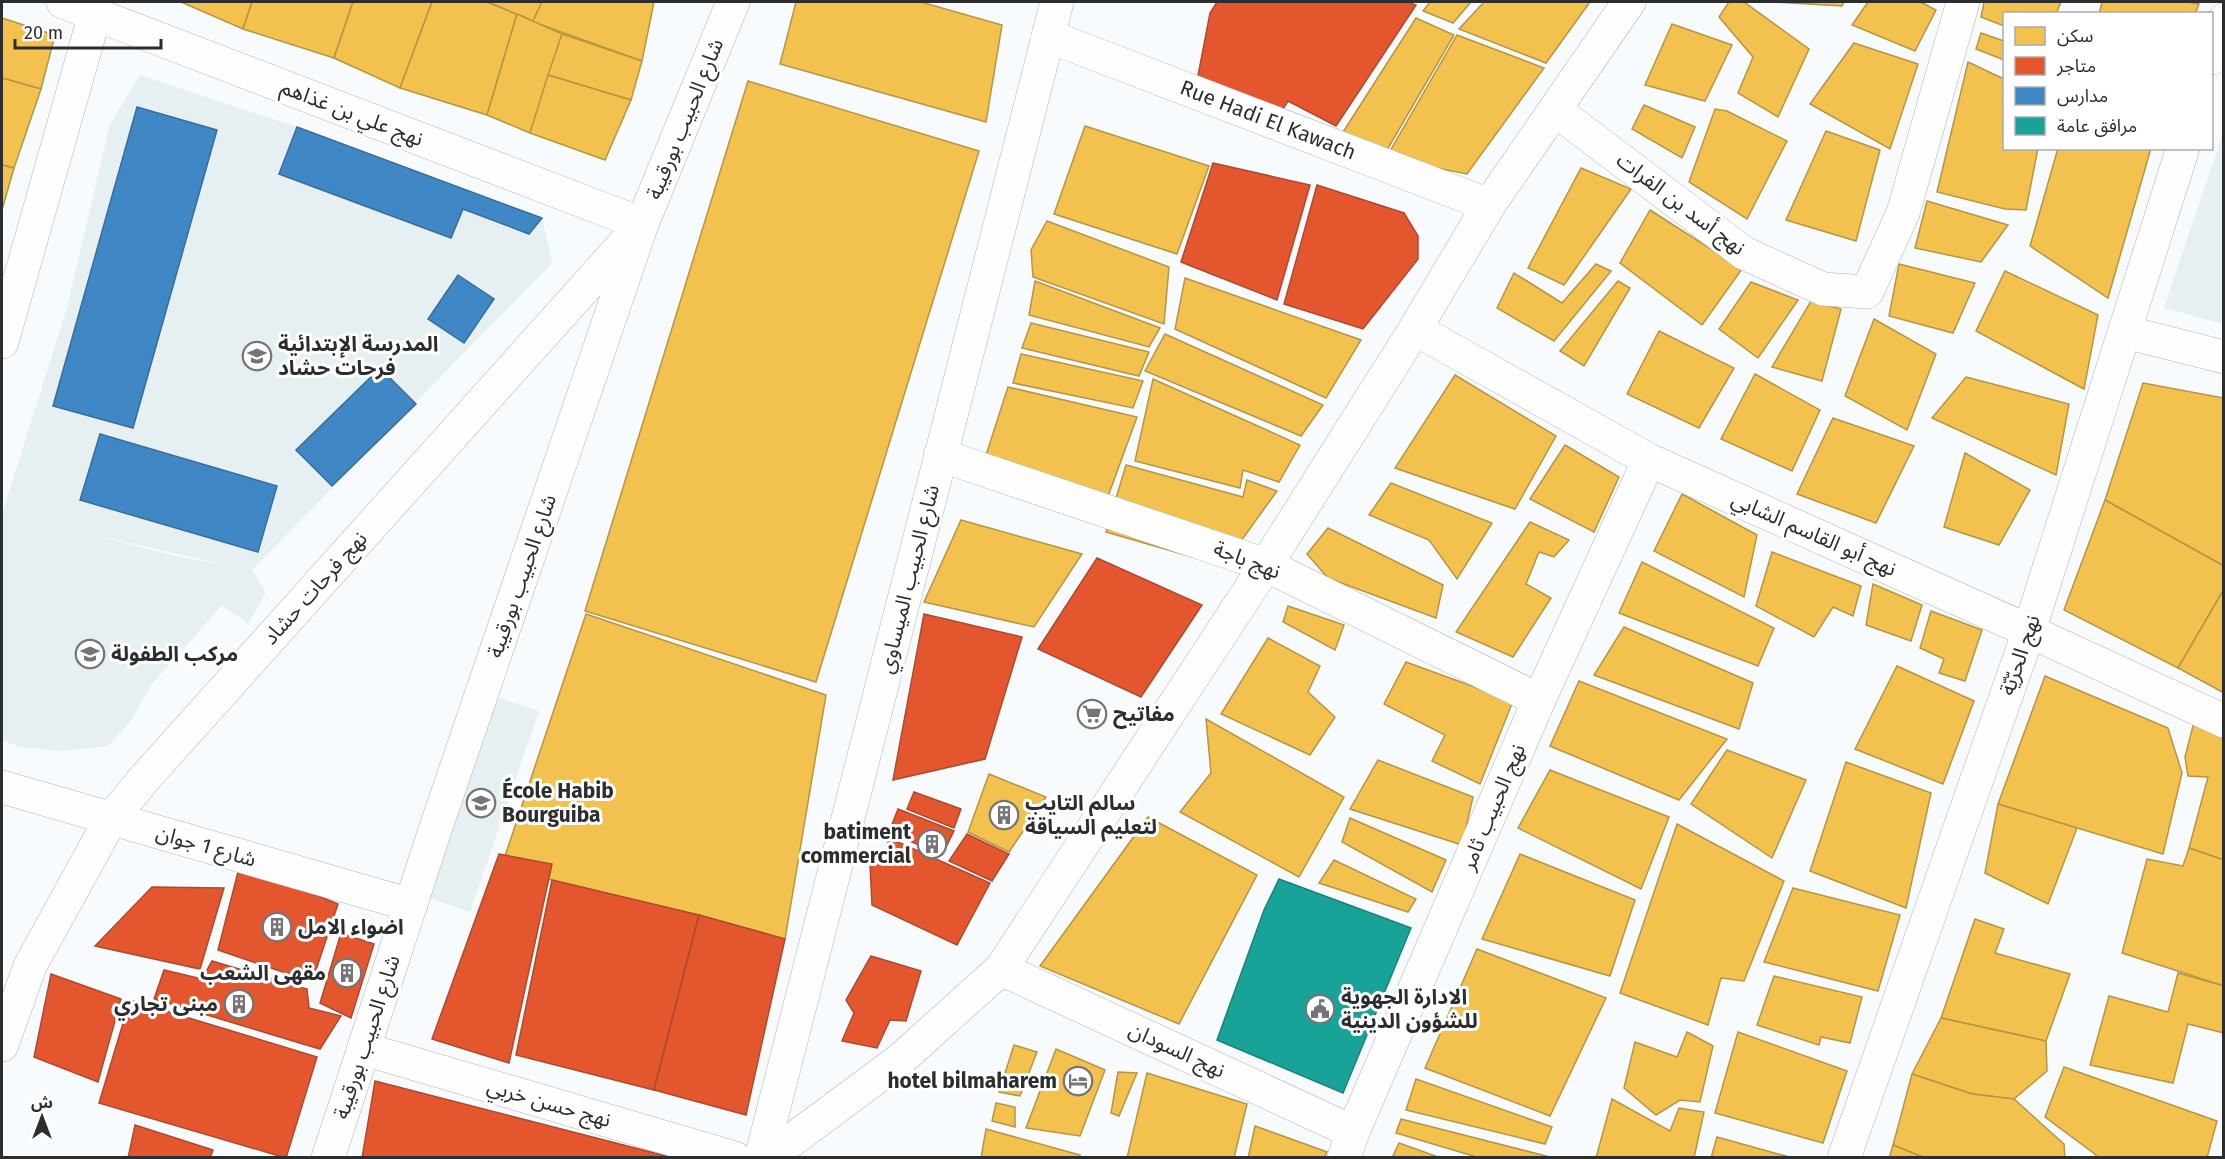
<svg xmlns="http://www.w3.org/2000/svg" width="2225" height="1159" font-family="'Fira Sans','Noto Sans Arabic',sans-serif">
  <rect width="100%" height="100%" fill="#f8fbfd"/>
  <g fill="#e6eff2" fill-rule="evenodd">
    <path d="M140 75 297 127 542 218 552 263 252 570 266 592 248 624 222 605 151 685 133 718 108 746 62 751 20 747 2 740V514L67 308 110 124ZM81 532 231 566H232L180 557Z"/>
    <path d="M2223 133 2224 324H2223L2164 308Z"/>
    <path d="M493 696 539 711 470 912 423 896Z"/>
  </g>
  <g fill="#f2c14e" stroke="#b69544" stroke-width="1.5">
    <path d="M181 2H252L243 29Z"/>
    <path d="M252 2H353L334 58 243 29Z"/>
    <path d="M353 2H432L400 88 334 58Z"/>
    <path d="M432 2H487L517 14 487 115 400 88Z"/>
    <path d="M488 2H542L533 21Z"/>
    <path d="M542 2H654L642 61 536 23 533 21Z"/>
    <path d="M796 2H921L1002 25 986 122 780 64Z"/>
    <path d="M1430 2H1471L1453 23 1423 11Z"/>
    <path d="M1484 2H1590L1546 63 1459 29Z"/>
    <path d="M1729 2H1744L1809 49 1778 117 1738 93 1753 57 1719 17Z"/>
    <path d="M1772 2H1844L1842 6Z"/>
    <path d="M1868 2H1921L1936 10 1915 51 1852 25Z"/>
    <path d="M1984 2H2061L2056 14H2004V26L1981 17Z"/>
    <path d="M2102 2H2188L2199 4 2195 14H2099Z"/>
    <path d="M517 14 562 34 530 133 487 115Z"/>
    <path d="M2 18 55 35 41 89 2 78Z"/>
    <path d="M1416 18 1454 35 1380 162 1336 143Z"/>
    <path d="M1672 24 1732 45 1705 101 1645 85Z"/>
    <path d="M1981 33 2004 41V60L1976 49Z"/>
    <path d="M562 34 642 61 631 100 548 75Z"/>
    <path d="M1457 35 1544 68 1467 174 1386 158Z"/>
    <path d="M1854 43 1918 64 1890 149 1810 104Z"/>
    <path d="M1968 62 2004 79V148H2038L2026 210 2005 209 1937 192Z"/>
    <path d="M548 75 631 100 605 160 530 133Z"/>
    <path d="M2 78 41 89 14 168 2 165Z"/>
    <path d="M748 81 979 151 816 682 585 611Z"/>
    <path d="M1644 105 1695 127 1682 158 1632 129Z"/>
    <path d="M1715 109 1727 111 1787 141 1747 219 1689 182Z"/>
    <path d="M1085 126 1209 166 1177 254 1054 214Z"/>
    <path d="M1826 131 1880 150 1856 241 1786 220Z"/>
    <path d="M2058 148H2151L2108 298 2030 246Z"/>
    <path d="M2 165 14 168 2 210Z"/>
    <path d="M1581 168 1631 189 1564 285 1528 268Z"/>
    <path d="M1927 201 2008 225 1981 262 1915 248Z"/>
    <path d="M1650 210 1742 269 1702 325 1620 263Z"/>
    <path d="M1047 221 1169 267 1164 324 1033 277 1031 250Z"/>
    <path d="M1596 264 1611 271 1554 341 1497 308 1514 273 1562 303Z"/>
    <path d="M1899 264 1975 283 1953 333 1889 316Z"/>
    <path d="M2005 271 2098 315 2084 389 1976 331Z"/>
    <path d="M1185 278 1361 340 1326 398 1175 329Z"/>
    <path d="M1035 281 1160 328 1149 347 1029 315Z"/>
    <path d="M1618 281 1630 288 1584 366 1560 351Z"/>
    <path d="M1751 282 1798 300 1758 358 1719 329Z"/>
    <path d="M1811 301 1841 309 1822 381 1772 367Z"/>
    <path d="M1874 319 1936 354 1907 430 1845 396Z"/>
    <path d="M1031 323 1149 352 1139 376 1022 348Z"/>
    <path d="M1659 331 1734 368 1699 428 1627 394Z"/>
    <path d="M1165 334 1323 405 1301 436 1145 371Z"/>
    <path d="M1021 354 1143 381 1133 408 1013 383Z"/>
    <path d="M1755 374 1820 410 1792 471 1721 439Z"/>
    <path d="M1455 375 1556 436 1515 509 1395 468Z"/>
    <path d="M1966 377 2069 404 2056 475 1932 418Z"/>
    <path d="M1153 379 1300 445 1279 482 1243 470 1240 488 1135 461Z"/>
    <path d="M2143 383 2224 398V566L2105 500Z"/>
    <path d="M1008 387 1137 417 1099 521 978 480Z"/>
    <path d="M1833 418 1914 446 1876 523 1797 494Z"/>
    <path d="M1565 445 1619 477 1594 532 1530 499Z"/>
    <path d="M1965 453 2030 490 1999 545 1944 527Z"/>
    <path d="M1126 465 1243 497 1247 480 1277 491 1223 566 1106 532Z"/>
    <path d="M1391 483 1492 523 1457 579 1429 540 1369 515Z"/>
    <path d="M1682 494 1757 535 1744 597 1654 551Z"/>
    <path d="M2105 500 2224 566V589L2178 668 2064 610Z"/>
    <path d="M961 520 1082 554 1034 627 924 602Z"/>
    <path d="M1530 522 1569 540 1554 557 1539 552 1526 584 1551 598 1513 657 1456 632Z"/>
    <path d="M1328 528 1443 585 1436 618 1328 578 1307 554Z"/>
    <path d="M1772 552 1861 586 1853 616 1833 607 1814 637 1756 606Z"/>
    <path d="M1642 562 1774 628 1758 666 1619 613Z"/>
    <path d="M1873 584 1922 605 1911 641 1866 625Z"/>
    <path d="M2224 589V693L2178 668Z"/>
    <path d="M1288 606 1344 625 1335 650 1283 622Z"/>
    <path d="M1931 611 1982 630 1965 681 1939 673 1944 659 1920 648Z"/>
    <path d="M586 614 826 695 785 939 699 915 501 868Z"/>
    <path d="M1624 627 1753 683 1739 729 1594 675Z"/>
    <path d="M1268 638 1320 666 1308 692 1335 717 1310 755 1221 714Z"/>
    <path d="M1406 662 1513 701 1480 784 1432 761 1445 735 1384 704Z"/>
    <path d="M1897 666 1974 701 1943 784 1855 749Z"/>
    <path d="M2045 676 2168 728 2182 773 2163 854 1998 804Z"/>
    <path d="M1579 681 1727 739 1679 800 1550 746Z"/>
    <path d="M1206 719 1344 797 1299 877 1180 812 1211 773Z"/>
    <path d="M2194 722 2224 735V860L2189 848 2208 777 2188 776 2185 757Z"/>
    <path d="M1727 750 1806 780 1772 858 1691 804Z"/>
    <path d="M1378 760 1473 797 1462 845 1350 809Z"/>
    <path d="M1846 762 1931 793 1906 908 1810 871Z"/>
    <path d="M1550 770 1669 817 1641 889 1518 828Z"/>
    <path d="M989 774 1046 797 1009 852 968 832Z"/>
    <path d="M1998 804 2077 828 2048 904 1985 873Z"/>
    <path d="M1148 817 1257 875 1179 1024 1040 966Z"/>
    <path d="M1350 818 1446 860 1432 892 1342 842Z"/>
    <path d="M1677 824 1784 881 1744 981 1721 978 1708 1025 1620 993Z"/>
    <path d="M2189 848 2224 860V986L2122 953 2147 859 2183 866Z"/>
    <path d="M1520 854 1635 900 1610 976 1482 939Z"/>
    <path d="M1334 860 1416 899 1408 912 1319 883Z"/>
    <path d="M1793 888 1900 915 1878 991 1764 962Z"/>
    <path d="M1975 919 2004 929 1995 953 2070 974 2046 1041 1941 1018Z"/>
    <path d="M1477 949 1606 998 1550 1116 1425 1068Z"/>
    <path d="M2178 973 2224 986V1033L2188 1024 2173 1083 2090 1065 2109 996 2168 1012Z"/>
    <path d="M1774 976 1862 997 1850 1043 1821 1037 1819 1045 1757 1025Z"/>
    <path d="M1941 1018 2046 1041 2047 1071 2014 1099 1972 1094 1912 1074Z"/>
    <path d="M1687 1032 1713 1046 1700 1102 1680 1100 1656 1115 1624 1088 1635 1042 1677 1057Z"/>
    <path d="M1738 1032 1847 1071 1823 1143 1715 1113Z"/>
    <path d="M1014 1045 1037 1052 1020 1096 999 1092Z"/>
    <path d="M1056 1049 1105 1070 1080 1136 1026 1128Z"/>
    <path d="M2064 1067 2217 1121 2207 1158H2095L2096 1155 2045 1117Z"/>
    <path d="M1118 1072 1137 1073 1119 1116 1111 1113Z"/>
    <path d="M1147 1073 1247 1104 1234 1158H1127Z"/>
    <path d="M1912 1074 1972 1094 2014 1099 2064 1144 2065 1158H1925L1893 1145Z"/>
    <path d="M1416 1079 1552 1127 1545 1144 1406 1110Z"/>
    <path d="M1612 1099 1670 1131 1679 1108 1704 1112 1694 1158H1596Z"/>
    <path d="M996 1103 1015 1107V1127L992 1121Z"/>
    <path d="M1401 1119 1554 1158H1480L1396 1133Z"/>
    <path d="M1255 1126 1327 1152 1324 1158H1248Z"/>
    <path d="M986 1129 1080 1155 1079 1158H981Z"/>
    <path d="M1717 1137 1793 1158H1711Z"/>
    <path d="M1399 1143 1441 1158H1392Z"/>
    <path d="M1893 1145 1925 1158H1889Z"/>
  </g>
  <g fill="#e4572e" stroke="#ac4a2e" stroke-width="1.5">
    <path d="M1217 2H1408L1416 5 1336 126 1288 101 1278 117 1196 86 1210 13Z"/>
    <path d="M1213 163 1310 185 1277 300 1181 262Z"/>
    <path d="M1317 185 1404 213 1418 236V259L1363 329 1284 304Z"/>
    <path d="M1097 558 1202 605 1141 697 1038 649Z"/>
    <path d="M924 614 1022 637 985 759 893 780Z"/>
    <path d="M914 792 961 809 954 828 907 809Z"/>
    <path d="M898 809 954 831 942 855 889 832Z"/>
    <path d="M967 834 1009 854 992 881 949 861Z"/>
    <path d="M889 838 990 883 957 945 872 905 870 864 883 863Z"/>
    <path d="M499 854 552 864 509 1063 432 1039Z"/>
    <path d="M240 864 338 904 312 982 218 950Z"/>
    <path d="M552 880 699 915 654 1090 516 1055Z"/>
    <path d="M152 887 224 888 200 969 95 946Z"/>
    <path d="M699 915 785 939 746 1115 654 1090Z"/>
    <path d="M341 933 374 944 351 1018 320 1003Z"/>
    <path d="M871 956 921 971 906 1021 890 1020 877 1048 842 1041 854 1013 846 1000Z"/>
    <path d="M212 961 307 989 309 1008 341 1016 320 1049 154 999 164 970 202 979Z"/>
    <path d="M51 974 121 999 98 1082 34 1057Z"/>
    <path d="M130 1000 317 1057 286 1158 99 1103Z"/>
    <path d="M375 1081 674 1158H362Z"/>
    <path d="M135 1125 213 1150 210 1158H128Z"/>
  </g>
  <g fill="#3f88c5" stroke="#396d98" stroke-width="1.5">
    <path d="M137 107 217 130 133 428 53 406Z"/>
    <path d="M297 127 531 214 542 218 529 234 463 209 451 238 279 174Z"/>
    <path d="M458 275 494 299 464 343 428 319Z"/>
    <path d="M380 368 416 404 332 486 296 450Z"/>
    <path d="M100 434 277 486 258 552 80 500Z"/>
  </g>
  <path fill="#17a398" stroke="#1d8078" stroke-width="1.5" d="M1279 879 1411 928 1343 1093 1217 1040 1264 910Z"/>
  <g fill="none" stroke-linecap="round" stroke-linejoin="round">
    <g stroke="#b1b3b4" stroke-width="34">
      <g id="street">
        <path d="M63 2 642 224"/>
        <path d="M1048 36 1489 205"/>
        <path d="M2212 58 2224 20"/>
        <path d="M1555 110 1744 253 1823 289 1867 292 1903 213 1963 2"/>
        <path d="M1415 329 1649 460 2029 631 2224 721"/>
        <path d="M2125 332 2224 357"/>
        <path d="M2 342 95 14"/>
        <path d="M940 455 1266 565 1539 700"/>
        <path d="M2 787 411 905"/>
        <path d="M1001 969 1353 1132"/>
        <path d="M2 1045 30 966 111 819 144 779 633 234"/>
        <path d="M364 1049 735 1158"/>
        <path d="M328 1158 435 830 642 224 733 2"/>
        <path d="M761 1158 1057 2"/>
        <path d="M1344 1158 1353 1132 1539 700 1649 460"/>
        <path d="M1844 1158 2029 631 2183 148"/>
      </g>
    </g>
    <g stroke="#b1b3b4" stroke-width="34">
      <path id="secondary" d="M768 1158 901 1059 1001 969 1266 565 1415 329 1489 205 1629 2"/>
    </g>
    <use href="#street" stroke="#fefeff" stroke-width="33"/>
    <use href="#secondary" stroke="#fefeff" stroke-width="33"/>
  </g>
  <defs>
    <g id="school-ring" transform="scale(1.5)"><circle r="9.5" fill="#fff" stroke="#737576" stroke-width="1.5"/><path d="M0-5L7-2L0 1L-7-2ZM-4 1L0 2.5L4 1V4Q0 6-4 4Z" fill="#737576"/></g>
    <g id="supermarket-ring" transform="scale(1.5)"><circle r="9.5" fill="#fff" stroke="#737576" stroke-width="1.5"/><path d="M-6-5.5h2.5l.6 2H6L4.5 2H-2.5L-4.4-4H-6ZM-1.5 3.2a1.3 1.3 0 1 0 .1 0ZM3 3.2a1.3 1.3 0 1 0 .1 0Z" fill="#737576"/></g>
    <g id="building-ring" transform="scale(1.5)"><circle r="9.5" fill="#fff" stroke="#737576" stroke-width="1.5"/><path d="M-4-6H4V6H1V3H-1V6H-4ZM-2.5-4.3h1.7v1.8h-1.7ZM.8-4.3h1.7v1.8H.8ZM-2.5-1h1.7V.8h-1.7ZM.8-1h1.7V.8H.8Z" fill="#737576"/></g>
    <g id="civic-ring" transform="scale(1.5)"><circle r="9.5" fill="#fff" stroke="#737576" stroke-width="1.5"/><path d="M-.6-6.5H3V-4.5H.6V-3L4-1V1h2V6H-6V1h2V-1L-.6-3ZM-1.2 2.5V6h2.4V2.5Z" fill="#737576"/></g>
    <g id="hotel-ring" transform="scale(1.5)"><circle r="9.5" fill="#fff" stroke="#737576" stroke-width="1.5"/><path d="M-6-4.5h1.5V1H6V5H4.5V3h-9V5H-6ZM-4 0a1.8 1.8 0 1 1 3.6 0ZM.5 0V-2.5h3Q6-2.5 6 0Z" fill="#737576"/></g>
  </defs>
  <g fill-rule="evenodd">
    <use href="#school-ring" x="257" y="356"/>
    <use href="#school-ring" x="90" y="654"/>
    <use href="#supermarket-ring" x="1092" y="714"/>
    <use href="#school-ring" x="481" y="803"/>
    <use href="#building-ring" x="1004" y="815"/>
    <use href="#building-ring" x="932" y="844"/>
    <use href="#building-ring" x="277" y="927"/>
    <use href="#building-ring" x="347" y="973"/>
    <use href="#building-ring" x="239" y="1004"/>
    <use href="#civic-ring" x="1320" y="1009"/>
    <use href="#hotel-ring" x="1078" y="1081"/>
  </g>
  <g text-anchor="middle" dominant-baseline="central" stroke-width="6" stroke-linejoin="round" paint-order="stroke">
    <g font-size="21" fill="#2b2d2e" stroke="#fff">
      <text transform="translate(352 113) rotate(21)">نهج علي بن غذاهم</text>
      <text transform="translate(685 119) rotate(-68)">شارع الحبيب بورقيبة</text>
      <text transform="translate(1268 120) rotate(21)">Rue Hadi El Kawach</text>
      <text transform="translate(1681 204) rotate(37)">نهج أسد بن الفرات</text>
      <text transform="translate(1814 534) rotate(24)">نهج أبو القاسم الشابي</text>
      <text transform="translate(1247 560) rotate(21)">نهج باجة</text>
      <text transform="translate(522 576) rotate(-71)">شارع الحبيب بورقيبة</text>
      <text transform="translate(909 579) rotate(-76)">شارع الحبيب الميساوي</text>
      <text transform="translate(315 588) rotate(-48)">نهج فرحات حشاد</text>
      <text transform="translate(2020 655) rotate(-71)">نهج الحرّيّة</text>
      <text transform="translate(1493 807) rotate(-67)">نهج الحبيب ثامر</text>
      <text transform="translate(206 846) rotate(16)">شارع 1 جوان</text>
      <text transform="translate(367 1037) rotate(-72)">شارع الحبيب بورقيبة</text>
      <text transform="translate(1177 1050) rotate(25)">نهج السودان</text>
      <text transform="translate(549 1103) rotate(16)">نهج حسن خربي</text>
    </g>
    <g font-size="21" font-weight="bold" fill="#2b2d2e" stroke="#fff" text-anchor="start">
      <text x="278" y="344">المدرسة الإبتدائية<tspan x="278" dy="24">فرحات حشاد</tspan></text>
      <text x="111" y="654">مركب الطفولة</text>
      <text x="1113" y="714">مفاتيح</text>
      <text x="502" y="791">École Habib<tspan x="502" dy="24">Bourguiba</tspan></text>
      <text x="1025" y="803">سالم التايب<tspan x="1025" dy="24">لتعليم السياقة</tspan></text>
      <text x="911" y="832" text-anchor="end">batiment<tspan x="911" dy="24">commercial</tspan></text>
      <text x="298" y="927">اضواء الامل</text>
      <text x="326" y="973" text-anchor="end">مقهى الشعب</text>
      <text x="1341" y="997">الادارة الجهوية<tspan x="1341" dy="24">للشؤون الدينية</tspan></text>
      <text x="218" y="1004" text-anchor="end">مبنى تجاري</text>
      <text x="1057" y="1081" text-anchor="end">hotel bilmaharem</text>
    </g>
  </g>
  <rect width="2225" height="1159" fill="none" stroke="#2b2d2e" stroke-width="6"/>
  <rect x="2003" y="12" width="210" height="138" fill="#ffffff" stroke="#aaabab" stroke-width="1.5"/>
  <rect x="2015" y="27" width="30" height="18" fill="#f2c14e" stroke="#aaabab" stroke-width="1.5"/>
  <text x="2057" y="42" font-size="18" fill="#2b2d2e">سكن</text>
  <rect x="2015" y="57" width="30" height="18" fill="#e4572e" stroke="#aaabab" stroke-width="1.5"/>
  <text x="2057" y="72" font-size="18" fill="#2b2d2e">متاجر</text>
  <rect x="2015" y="87" width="30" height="18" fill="#3f88c5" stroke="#aaabab" stroke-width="1.5"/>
  <text x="2057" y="102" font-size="18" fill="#2b2d2e">مدارس</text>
  <rect x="2015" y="117" width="30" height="18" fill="#17a398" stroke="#aaabab" stroke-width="1.5"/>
  <text x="2057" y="132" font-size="18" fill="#2b2d2e">مرافق عامة</text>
  <g transform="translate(42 1117)" stroke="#ffffff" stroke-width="4.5" paint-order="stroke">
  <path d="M0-4.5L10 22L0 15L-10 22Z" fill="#2b2d2e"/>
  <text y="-9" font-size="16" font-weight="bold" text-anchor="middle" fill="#2b2d2e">ش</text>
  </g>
  <path d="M15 39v9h146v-9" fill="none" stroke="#2b2d2e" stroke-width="3"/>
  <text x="24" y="39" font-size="18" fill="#2b2d2e" stroke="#ffffff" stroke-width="4.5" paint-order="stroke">20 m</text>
</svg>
